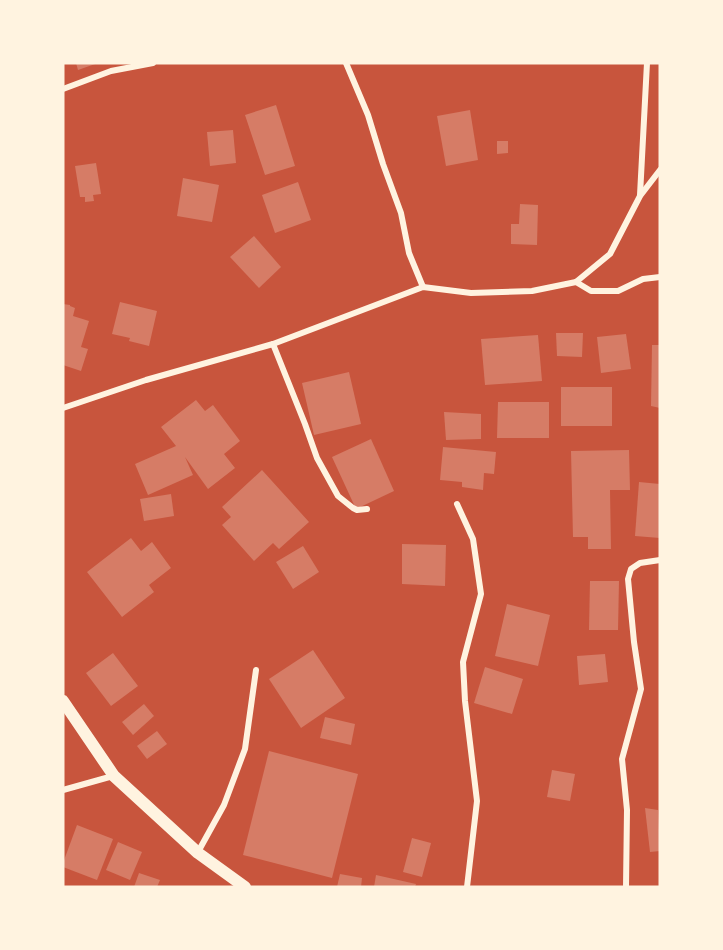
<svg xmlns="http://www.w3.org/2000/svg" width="723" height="950" font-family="Arial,sans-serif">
  <rect width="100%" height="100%" fill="#c8553d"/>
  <g fill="#d67c66">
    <path d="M76 63H98L78 70Z"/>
    <path d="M276 105 295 166 265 175 245 115Z"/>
    <path d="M470 110 478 160 446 166 437 116Z"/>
    <path d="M233 130 236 163 210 166 207 132Z"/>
    <path d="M497 141H508V153L497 154Z"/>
    <path d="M96 163 101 194 93 195 94 201 85 202V197H80L75 166Z"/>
    <path d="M183 178 219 185 212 222 177 216Z"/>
    <path d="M298 182 311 220 275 233 262 195Z"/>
    <path d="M520 204 538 205 537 245 511 244V224H519Z"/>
    <path d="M254 236 281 267 259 288 230 257Z"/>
    <path d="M120 302 157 311 149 346 129 341 130 338 112 334Z"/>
    <path d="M63 304 70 305V306L75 308 73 316 89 321 81 347 88 349 81 371 63 365Z"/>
    <path d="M556 333H583L582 357 557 356Z"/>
    <path d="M626 334 631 369 601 373 597 337Z"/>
    <path d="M538 335 542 381 485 385 481 339Z"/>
    <path d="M652 345H660V408L651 406Z"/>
    <path d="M349 372 361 424 314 435 302 383Z"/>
    <rect x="561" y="387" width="51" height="39"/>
    <path d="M196 400 205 411 213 405 240 441 224 454 235 468 208 489 185 457 193 475 148 495 135 464 176 446 161 427Z"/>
    <path d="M498 402H549V438H497Z"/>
    <path d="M444 412 481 414V439L446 440Z"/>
    <path d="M371 439 394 491 356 509 332 457Z"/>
    <path d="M443 447 496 452 494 474 484 473 483 490 462 487V482L440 480Z"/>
    <path d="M629 450 630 490H610L611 549H588V537H573L571 451Z"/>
    <path d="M262 470 309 522 279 549 273 543 254 561 222 525 231 517 222 507Z"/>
    <path d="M639 482 660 484V538L635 536Z"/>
    <path d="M171 494 174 516 144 521 140 499Z"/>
    <path d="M131 538 141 551 152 542 171 568 149 585 154 592 122 617 87 572Z"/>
    <path d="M402 544 446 545 445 586 402 584Z"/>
    <path d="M303 546 319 572 293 589 276 562Z"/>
    <path d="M590 581H619L618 630H589Z"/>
    <path d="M507 604 550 615 538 666 495 656Z"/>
    <path d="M313 650 345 698 301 728 269 679Z"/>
    <path d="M113 653 138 686 111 706 86 673Z"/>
    <path d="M605 654 608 682 579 685 577 656Z"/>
    <path d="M485 667 523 679 512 714 474 703Z"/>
    <path d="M144 704 154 716 133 735 122 722Z"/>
    <path d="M325 717 355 724 351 745 320 738Z"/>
    <path d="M157 731 167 744 147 759 137 746Z"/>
    <path d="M269 751 358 774 332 878 243 855Z"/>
    <path d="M552 770 575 774 570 801 547 797Z"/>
    <path d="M645 808 658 810 660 851 650 852Z"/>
    <path d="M77 825 113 839 97 880 63 867V863Z"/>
    <path d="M412 838 431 843 422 877 403 872Z"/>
    <path d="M118 842 142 852 130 880 106 870Z"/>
    <path d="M139 873 160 880 157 887H134Z"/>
    <path d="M340 874 362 878 361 887H337Z"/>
    <path d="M376 875 416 884 415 887H374Z"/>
  </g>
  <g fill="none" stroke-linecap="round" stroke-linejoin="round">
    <g stroke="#fff3e0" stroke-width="6">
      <path d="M346 63 368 115 383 164 401 213 409 253 423 287"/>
      <path d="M63 89 111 71 153 63"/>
      <path d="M640 195 647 63"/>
      <path d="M576 282 591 291H618L643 279 660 277"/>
      <path d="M273 344 305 424 317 458 338 496 353 508 357 510 367 509"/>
      <path d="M63 408 146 380 273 344 423 287 471 293 532 291 576 282 610 254 640 196 660 170"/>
      <path d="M457 504 473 539 481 594 463 662 465 701 477 801 467 887"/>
      <path d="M63 790 113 776"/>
      <path d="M198 852 224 805 245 749 256 670"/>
      <path d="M626 887 627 810 622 759 641 689 634 642 628 579 631 569 640 563 660 560"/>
    </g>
    <path stroke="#fff3e0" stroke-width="12" d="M63 701 114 776 198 853 245 887"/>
  </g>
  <rect width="723" height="950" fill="none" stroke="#fff3e0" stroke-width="129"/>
</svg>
